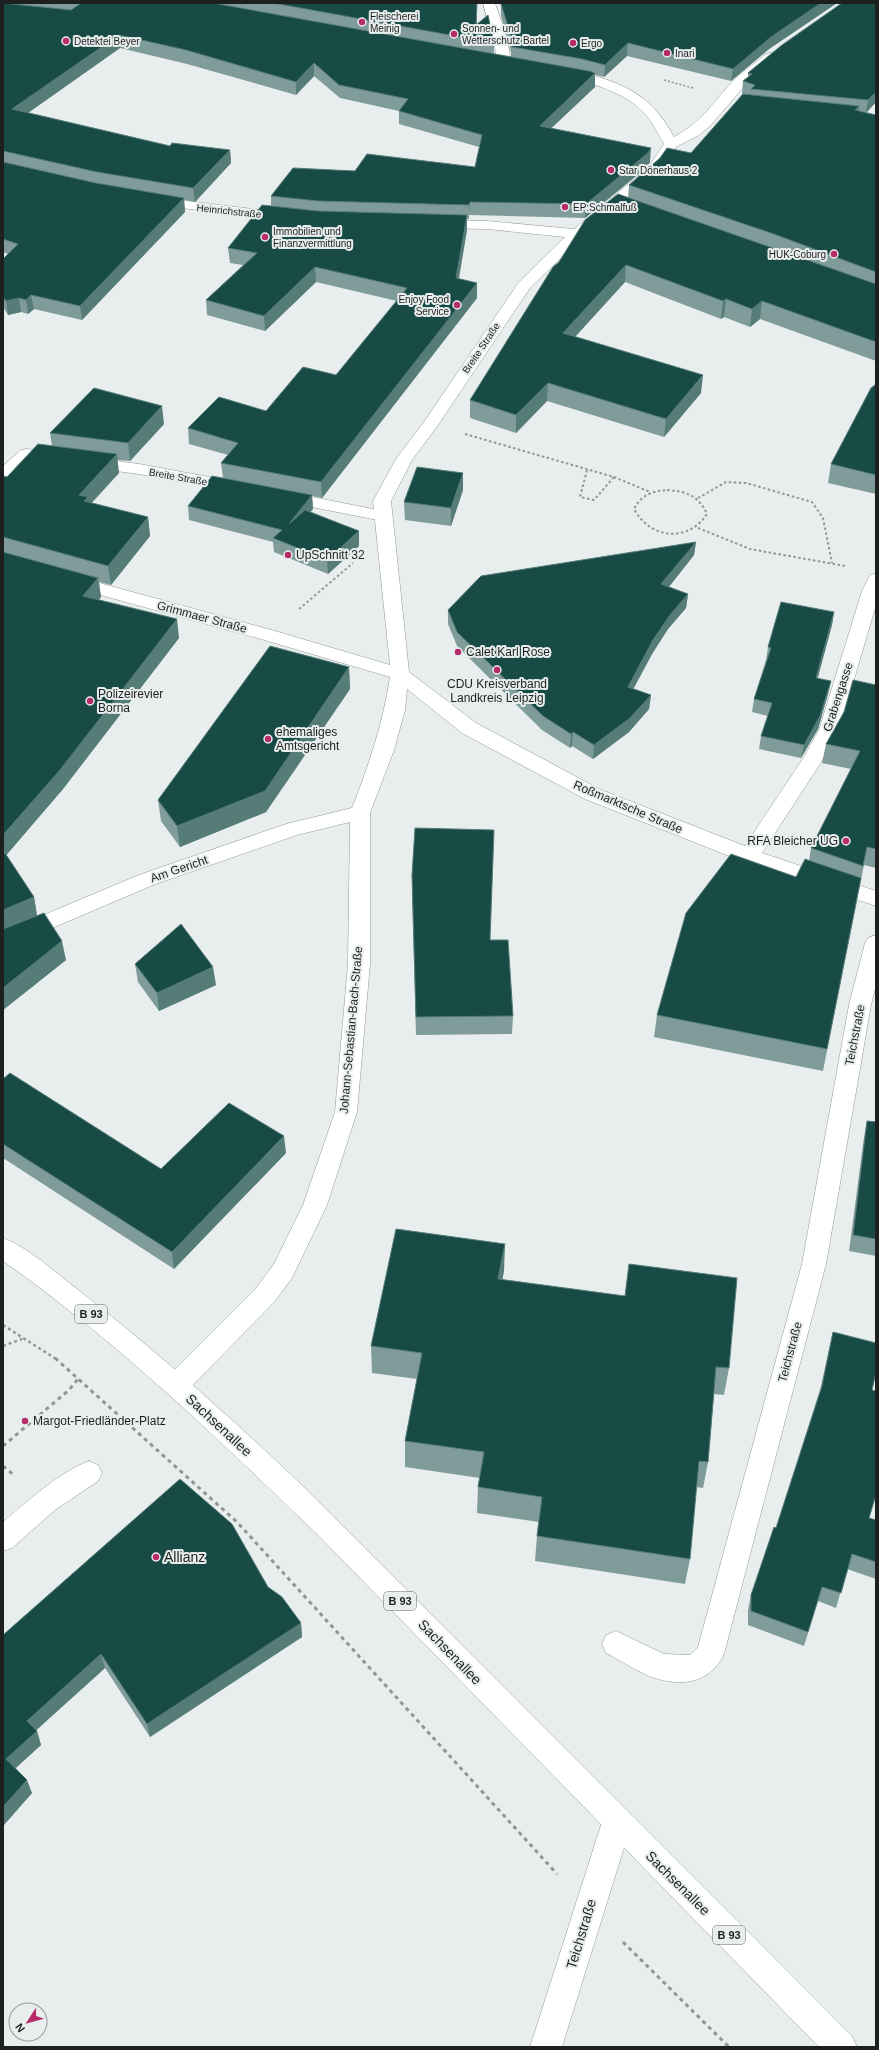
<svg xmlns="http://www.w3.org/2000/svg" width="879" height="2050" font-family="Arial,sans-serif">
  <rect width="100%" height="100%" fill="#e8eeed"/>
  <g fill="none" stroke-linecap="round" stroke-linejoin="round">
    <g stroke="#939897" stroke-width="1">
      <g id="service">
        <path d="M27 449 139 464 236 482 242 483 245 487 242 491 236 492 139 474 31 460 9 479 3 480V466L21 450Z"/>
        <path d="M282 491 383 511 389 512 392 516 389 520 383 521 276 500 273 496 276 492Z"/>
      </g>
    </g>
    <g stroke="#939897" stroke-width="1">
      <g id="minor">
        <path d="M483 3H495C499 16 515 55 508 66H498L496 63V52Z"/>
        <path d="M771 53 778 57 776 60 747 83 710 126 699 135 676 147 658 174 582 237 530 288 438 425 412 460 391 501 409 672 476 723 599 789 745 846 804 757 819 730 862 591 870 575 876 573V605L839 730 820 764 762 853 876 891V906L742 861 585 799 462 733 407 689 405 710 394 750 370 813V964L357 1112 327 1205 292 1278 274 1302 185 1393 176 1396 167 1393 163 1385 167 1377 256 1288 274 1264 303 1205 335 1112 348 964 350 822 297 835 153 885 3 949V932L139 875 286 824 352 808C369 765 383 723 390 677L261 639 64 585 61 581 64 577 70 575 275 631 390 665 373 501 396 459 424 422 519 282 565 237 487 229 438 228 433 227 431 224 433 221 438 220 487 221 574 229 648 168 664 144C658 134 654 124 646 115 625 91 591 83 561 76L559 73 561 70 566 69C616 80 649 90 674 137 704 121 714 100 737 77 746 69 757 62 766 54Z"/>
        <path d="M155 197 285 213 290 214 292 217 290 220 285 221 150 204 148 201 150 198Z"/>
        <path d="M876 935V985L871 1005 826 1264 724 1654C712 1680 688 1686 662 1680 645 1677 622 1661 606 1653L602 1644 606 1635 616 1631 664 1654 690 1655 698 1647 802 1264 849 1005 865 943 868 938Z"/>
        <path d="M89 1461 98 1465 102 1473 98 1481 55 1510 12 1548 3 1551V1522C28 1501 58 1473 89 1461Z"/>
        <path d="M617 1808 627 1812 632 1822 562 2047H530L602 1822 607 1812Z"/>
      </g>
    </g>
    <g stroke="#939897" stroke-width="1">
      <path id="primary" d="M3 1238C28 1247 56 1273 77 1289 157 1351 232 1419 305 1488L852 2036 857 2047H819L317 1534C217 1438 117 1341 3 1261Z"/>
    </g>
    <path stroke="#929695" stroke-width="1.5" stroke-dasharray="2 2" stroke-linecap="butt" d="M664 80 693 88"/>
    <g stroke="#929695" stroke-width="2" stroke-dasharray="2.5 2.5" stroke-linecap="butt">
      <path d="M465 434 614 477 650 492"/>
      <path d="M587 470 580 497 594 500 614 477"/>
      <path d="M667 490C686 491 699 496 707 514 688 543 650 539 634 509 641 495 652 491 667 490Z"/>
      <path d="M698 498 726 482 746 483 812 502 823 518 832 563"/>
      <path d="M698 528 750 549 845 566"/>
      <path d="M299 609 353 563"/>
    </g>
    <g stroke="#929695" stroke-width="2.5" stroke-dasharray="3 3" stroke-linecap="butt">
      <path d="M3 1325 56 1359"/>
      <path d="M3 1346 22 1339"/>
    </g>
    <g stroke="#929695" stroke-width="3" stroke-dasharray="4 4" stroke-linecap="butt">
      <path d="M55 1358 237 1522 557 1874"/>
      <path d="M3 1446 69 1390 78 1379"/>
      <path d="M3 1466 15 1476"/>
      <path d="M623 1942 729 2047"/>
    </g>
    <use href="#service" fill="#fff" fill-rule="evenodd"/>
    <use href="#minor" fill="#fff" fill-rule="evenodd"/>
    <use href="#primary" fill="#fff" fill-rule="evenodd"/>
  </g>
  <g fill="#809c9a">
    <path d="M3 3H477V25L494 43V54L511 57V52L501 16V4L502 3H837L769 49 731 81 627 56 604 77 595 75V87L551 128 650 162 647 167 585 218 469 215V219H467V230L459 279 477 283V298L322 498 312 496 313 509 310 512 359 546 328 574 274 552 273 542 189 520 188 506 223 478 221 463 228 455 189 444 188 428 266 411 336 375 397 301 316 282 265 331 207 315 206 300 243 265 230 263 228 248 271 206V196L355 171 475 167 479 147 399 124V111L340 98 314 76 296 95 187 64 120 48 28 113 170 146 230 150 231 163 195 202 184 200 185 212 82 320 34 309 28 314 21 312 8 315 3 307V259L8 254 3 252Z"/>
    <path d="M876 3V102L866 113 876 115V361L760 319 750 327 724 317 721 319 625 282 575 337 701 393 664 437 547 401 516 433 470 418V400L628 198 629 185 691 153 743 94H742L743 81 748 77V73Z"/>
    <path d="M876 384V494L828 483 831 464Z"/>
    <path d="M164 424 130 461 117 460 119 473 92 503 148 517 150 536 111 585 99 582 101 597 99 600 179 638 63 789 6 855 34 897 37 915 66 960 3 1010V476L7 477 52 446 50 433Z"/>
    <path d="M463 473V490L451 526 405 520 404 502Z"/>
    <path d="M696 542 694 555 669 587 688 594 686 608 668 629 652 654 633 689 651 695 649 709 629 732 593 759 572 746 570 748 542 730 457 646 448 624V610Z"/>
    <path d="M834 612 832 625 817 679 831 681 828 694 818 729 801 758 759 749 761 736 768 716 752 712 754 699 766 660 768 647Z"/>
    <path d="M349 667 350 689 266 812 180 847 161 821 158 800Z"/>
    <path d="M876 685V868L864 865 823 1071 654 1037 657 1015 796 877 809 861 811 848 851 769 822 763 826 744Z"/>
    <path d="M412 893 490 940 513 1016 512 1034 416 1035Z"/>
    <path d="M135 964 216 985 159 1011 138 982Z"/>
    <path d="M3 1079 161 1169 286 1153 174 1269 3 1158Z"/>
    <path d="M867 1121 876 1122V1256L849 1251 864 1137Z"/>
    <path d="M504 1271 502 1280 729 1368 724 1395 714 1394 708 1462 703 1488 696 1487 690 1559 685 1584 535 1561 537 1536 539 1522 477 1513 478 1487 480 1478 405 1467V1441L417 1379 372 1373 371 1346Z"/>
    <path d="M833 1332 872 1390 869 1518 876 1520V1579L847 1569 836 1608 818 1601 804 1646 748 1625V1610L751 1595 776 1528 820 1390Z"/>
    <path d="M268 1587 301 1623 302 1637 150 1737 105 1668 36 1730 37 1731 41 1745 16 1768 32 1793 3 1826V1635Z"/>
  </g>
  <g fill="#567c78">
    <path d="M821 3H837L769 49 731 81 733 69 771 37Z"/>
    <path d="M119 35 120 48 15 122 12 109Z"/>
    <path d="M628 43 627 56 604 77 605 65Z"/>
    <path d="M314 63V76L296 95V82Z"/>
    <path d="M595 73V87L540 139V126Z"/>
    <path d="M876 92V102L866 113 868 100Z"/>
    <path d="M859 106 857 123 855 110Z"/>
    <path d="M651 148 650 162 647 167 585 218 586 204Z"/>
    <path d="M230 150 231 163 195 202 193 188Z"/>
    <path d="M184 198 185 212 82 320 80 306Z"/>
    <path d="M470 202 469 215V219V205Z"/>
    <path d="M467 215V230L456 293V278Z"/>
    <path d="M626 265 625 282 562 351 563 333Z"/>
    <path d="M315 267 316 282 265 331 264 316Z"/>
    <path d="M477 283V298L322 498 321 482Z"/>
    <path d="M31 295 34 309 28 314 26 300Z"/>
    <path d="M19 298 21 312 8 315 6 301Z"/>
    <path d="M726 299 724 317 721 319 723 301Z"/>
    <path d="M762 301 760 319 750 327 752 309Z"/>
    <path d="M703 375 701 393 664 437 666 419Z"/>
    <path d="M548 383 547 401 516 433V415Z"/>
    <path d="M162 406 164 424 130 461 128 443Z"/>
    <path d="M117 454 119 473 89 505 91 516 79 495Z"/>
    <path d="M463 473V490L451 526V508Z"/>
    <path d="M312 495 313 509 290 538 289 524Z"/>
    <path d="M148 517 150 536 111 585 108 566Z"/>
    <path d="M359 531V546L328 574 327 560Z"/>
    <path d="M696 542 694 555 660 598 661 584Z"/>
    <path d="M98 578 101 597 86 616 83 596Z"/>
    <path d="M688 594 686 608 668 629 652 654 627 701 628 687 653 640 670 615Z"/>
    <path d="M834 612 832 625 814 692 816 678Z"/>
    <path d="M177 619 179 638 63 789 3 859V835Z"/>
    <path d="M349 667 350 689 266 812 180 847 177 826Z"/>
    <path d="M831 681 828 694 818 729 801 758 804 745Z"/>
    <path d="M651 695 649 709 629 732 593 759 594 745Z"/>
    <path d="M573 732 572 746 570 748 571 734Z"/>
    <path d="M34 897 37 916 3 930V910Z"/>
    <path d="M62 941 66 960 3 1010V988Z"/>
    <path d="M213 967 216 985 159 1011 157 993Z"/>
    <path d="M284 1136 286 1153 174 1269 172 1252Z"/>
    <path d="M505 1244 504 1271 497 1306 498 1279Z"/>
    <path d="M301 1623 302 1637 150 1737 147 1724Z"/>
    <path d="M101 1654 105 1668 31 1735 27 1721Z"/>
    <path d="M37 1731 41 1745 11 1772 6 1759Z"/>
    <path d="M27 1780 32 1793 3 1826V1807Z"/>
  </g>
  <g fill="#184b46" stroke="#567c78">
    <path d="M3 3 71 10 80 4 79 3H213L589 71 595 73 540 126 651 148 648 153 586 204 470 202 469 205 318 201 271 196 293 168 355 171 367 154 475 167 482 135 399 111 408 99 339 85 314 63 296 82 186 50 119 35 12 109 170 146 172 143 230 150 193 188 97 172 3 151Z"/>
    <path d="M273 3H477L476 25 488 15 494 43Z"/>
    <path d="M502 3H821L771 37 733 69 628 43 605 65 582 59 512 47V39L501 4Z"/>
    <path d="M842 3H876V92L868 100 751 89 755 85 743 81 752 74 748 73 749 72 782 45Z"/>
    <path d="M743 94 859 106 855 110 876 115V272L771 233 629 185 660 158 667 148 691 153Z"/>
    <path d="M3 162 96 183 184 198 80 306 31 295 26 300 19 298 6 301 3 297V259L18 244 3 239Z"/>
    <path d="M618 194 876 284V342L762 301 752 309 726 299 723 301 626 265 563 333 703 375 666 419 548 383 516 415 470 400 553 267 559 262 585 220Z"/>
    <path d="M262 205 318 211 467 215 456 278 477 283 321 482 221 463 238 443 188 428 219 397 266 411 303 367 336 375 407 288 315 267 264 316 206 300 257 253 228 248Z"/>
    <path d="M876 384V475L831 464 871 388Z"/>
    <path d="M94 388 162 406 128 443 50 433Z"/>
    <path d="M38 444 117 454 79 495 88 497 84 501 148 517 108 566 3 537V476L7 477Z"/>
    <path d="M417 467 463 473 451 508 404 502Z"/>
    <path d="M212 476 312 495 289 524 305 510 359 531 327 560 273 538 282 530 188 506Z"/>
    <path d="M696 542 661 584 688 594 670 615 653 640 628 687 651 695 630 718 594 745 573 732 571 734 543 716 457 632 448 610 481 576Z"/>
    <path d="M3 552 98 578 83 596 177 619 60 770 3 835Z"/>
    <path d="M781 602 834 612 816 678 831 681 820 716 804 745 761 736 772 703 754 699 771 648 768 647Z"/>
    <path d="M270 646 349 667 265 791 177 826 158 800Z"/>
    <path d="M853 680 876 685V849L867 847 863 866 811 848 860 751 826 744 844 712Z"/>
    <path d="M415 828 494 830 490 940H508L513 1016 416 1017 412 875Z"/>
    <path d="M5 853 34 897 3 910V854Z"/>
    <path d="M731 854 796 877 805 859 861 878 827 1049 657 1015 686 913Z"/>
    <path d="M44 913 62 941 3 988V929Z"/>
    <path d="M181 924 213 967 157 993 135 964Z"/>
    <path d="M10 1073 161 1169 229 1103 284 1136 172 1252 3 1144V1079Z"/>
    <path d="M867 1121 876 1122V1239L853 1235Z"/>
    <path d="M396 1229 505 1244 498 1279 625 1296 629 1264 737 1278 729 1368 716 1367 708 1462 699 1461 690 1559 537 1536 542 1497 478 1487 484 1452 405 1441 422 1353 371 1346Z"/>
    <path d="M833 1332 876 1343V1373L872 1390 876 1391V1495L869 1518 876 1520V1562L852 1554 841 1593 822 1587 808 1632 751 1611V1595L774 1527 776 1528 822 1386Z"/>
    <path d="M180 1479 232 1524 268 1587 282 1597 301 1623 147 1724 101 1654 27 1721 37 1731 6 1759 27 1780 3 1807V1635Z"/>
  </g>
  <g fill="#b62c6a" stroke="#e8eeed" stroke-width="1.5">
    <circle cx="362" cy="22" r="4"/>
    <circle cx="454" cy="34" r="4"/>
    <circle cx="66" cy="41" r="4"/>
    <circle cx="573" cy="43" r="4"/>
    <circle cx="667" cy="53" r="4"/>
    <circle cx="611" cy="170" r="4"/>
    <circle cx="565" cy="207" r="4"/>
    <circle cx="265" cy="237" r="4"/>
    <circle cx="834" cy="254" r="4"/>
    <circle cx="457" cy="305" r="4"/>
    <circle cx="288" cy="555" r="4"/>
    <circle cx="458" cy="652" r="4"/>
    <circle cx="497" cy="670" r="4"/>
    <circle cx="90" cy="701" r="4"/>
    <circle cx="268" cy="739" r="4"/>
    <circle cx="846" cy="841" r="4"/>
    <circle cx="25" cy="1421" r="4"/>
    <circle cx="156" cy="1557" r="4"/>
  </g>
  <g text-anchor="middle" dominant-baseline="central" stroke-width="4" stroke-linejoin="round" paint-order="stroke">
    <g font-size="10" fill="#1e2020" stroke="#e8eeed" text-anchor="start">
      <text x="370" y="16">Fleischerei<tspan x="370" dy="12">Meinig</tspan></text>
      <text x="462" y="28">Sonnen- und<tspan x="462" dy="12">Wetterschutz Bartel</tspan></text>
      <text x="74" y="41">Detektei Beyer</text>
      <text x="581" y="43">Ergo</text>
      <text x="675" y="53">Inari</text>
      <text x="619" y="170">Star Dönerhaus 2</text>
      <text x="573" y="207">EP:Schmalfuß</text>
      <text x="273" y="231">Immobilien und<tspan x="273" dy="12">Finanzvermittlung</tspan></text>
      <text x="826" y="254" text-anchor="end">HUK-Coburg</text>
      <text x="449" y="299" text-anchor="end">Enjoy Food<tspan x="449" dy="12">Service</tspan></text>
    </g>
    <g font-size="10" fill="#1e2020" stroke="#e8eeed">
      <text transform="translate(229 211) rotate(6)">Heinrichstraße</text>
      <text transform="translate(481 348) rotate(-56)">Breite Straße</text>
      <text transform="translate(178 477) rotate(10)">Breite Straße</text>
    </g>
    <g fill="#e8eeed" stroke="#5b5e5e" stroke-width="1">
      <rect x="75" y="1305" width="32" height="18" rx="3"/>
      <rect x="384" y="1592" width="32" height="18" rx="3"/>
      <rect x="713" y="1926" width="32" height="18" rx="3"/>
    </g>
    <g font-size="11" font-weight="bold" fill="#1e2020">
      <text x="91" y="1314">B 93</text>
      <text x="400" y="1601">B 93</text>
      <text x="729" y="1935">B 93</text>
    </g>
    <g font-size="12" fill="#1e2020" stroke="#e8eeed" text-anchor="start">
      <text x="296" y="555">UpSchnitt 32</text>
      <text x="466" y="652">Calet Karl Rose</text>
      <text x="497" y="684" text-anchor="middle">CDU Kreisverband<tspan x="497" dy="14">Landkreis Leipzig</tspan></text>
      <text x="98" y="694">Polizeirevier<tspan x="98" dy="14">Borna</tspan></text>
      <text x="276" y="732">ehemaliges<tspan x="276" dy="14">Amtsgericht</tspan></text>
      <text x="838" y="841" text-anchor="end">RFA Bleicher UG</text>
      <text x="33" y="1421">Margot-Friedländer-Platz</text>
    </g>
    <g font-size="12" fill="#1e2020" stroke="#e8eeed">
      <text transform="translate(202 617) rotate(15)">Grimmaer Straße</text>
      <text transform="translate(838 697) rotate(-72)">Grabengasse</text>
      <text transform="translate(628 807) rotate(23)">Roßmarktsche Straße</text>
      <text transform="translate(179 869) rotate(-19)">Am Gericht</text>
      <text transform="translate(351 1030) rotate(-85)">Johann-Sebastian-Bach-Straße</text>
      <text transform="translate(855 1035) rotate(-79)">Teichstraße</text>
      <text transform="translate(790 1352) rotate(-75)">Teichstraße</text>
    </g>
    <g font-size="14" fill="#1e2020" stroke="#e8eeed">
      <text transform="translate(219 1425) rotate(43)">Sachsenallee</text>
      <text transform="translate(450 1652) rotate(46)">Sachsenallee</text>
      <text transform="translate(678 1883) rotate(45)">Sachsenallee</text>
      <text transform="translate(581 1934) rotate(-73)">Teichstraße</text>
    </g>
    <g font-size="14" fill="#1e2020" stroke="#e8eeed" text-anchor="start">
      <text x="164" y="1557">Allianz</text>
    </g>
  </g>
  <rect width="879" height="2050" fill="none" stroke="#1e2020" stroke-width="8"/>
  <g transform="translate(28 2022) rotate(234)"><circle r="19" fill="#e8eeed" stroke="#979c9b"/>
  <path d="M0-3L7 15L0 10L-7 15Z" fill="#b62c6a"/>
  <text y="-6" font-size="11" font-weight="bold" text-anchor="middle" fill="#1e2020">N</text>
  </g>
</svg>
